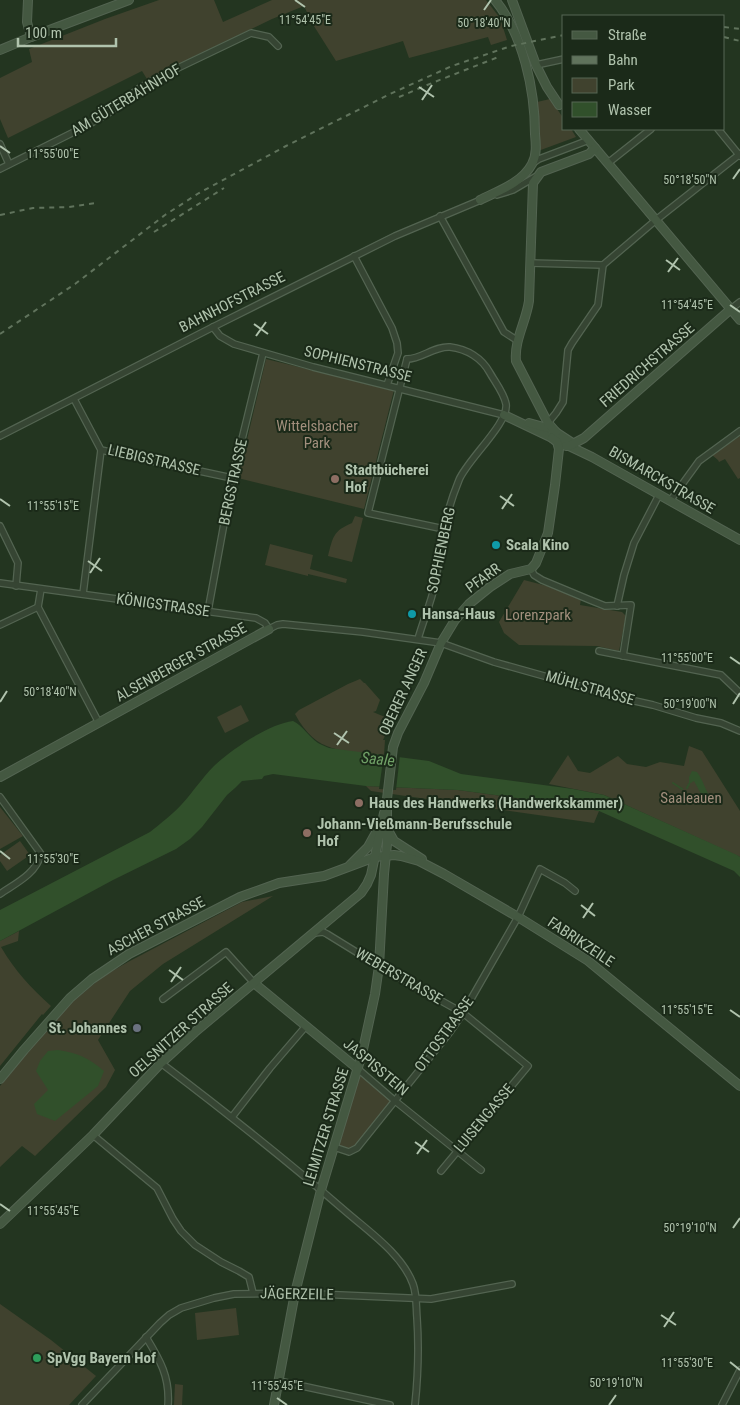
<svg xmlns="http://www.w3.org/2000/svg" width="740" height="1405" font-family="'Roboto Condensed',sans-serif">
  <rect width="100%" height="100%" fill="#233520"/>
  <g fill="#40422e">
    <path d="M159 0H214L223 22 272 0H486L500 18 507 40 491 45 488 37 409 58 403 41 336 61 312 23 304 6 272 19 147 79 142 71 8 138 0 119V78L32 62 29 49 105 19Z"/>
    <path d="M550 99 564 119V129H571L576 137 538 151 537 102Z"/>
    <path d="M266 359 394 390 364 509 238 478Z"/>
    <path d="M740 436V478L738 479 725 459 719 462 718 460 712 455Z"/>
    <path d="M355 516 363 518 352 562 328 556C333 537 333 531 352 523Z"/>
    <path d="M270 544 313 555 310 569 347 579 346 583 308 574V576L265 565Z"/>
    <path d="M524 580 555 588 581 599 580 605 622 612 626 616 619 651 597 646 519 645 504 633 499 622Z"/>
    <path d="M360 679 364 683H365L380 700 376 711 373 712 385 717 389 727 383 740H385L384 755C342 750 317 755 295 714L299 710 348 684Z"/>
    <path d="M241 705 249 721 225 733 217 717Z"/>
    <path d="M689 746 702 751 740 811V857L604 795 549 784 568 755 578 771 590 773 618 756 627 764 646 767 660 762 684 766Z"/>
    <path d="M366 786 458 790 569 805 599 811 594 823 371 791Z"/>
    <path d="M0 807 23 836 0 849Z"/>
    <path d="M20 841 30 855 7 871 0 861V855Z"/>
    <path d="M273 896 163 964 130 991 98 1040 115 1070 106 1087 35 1156 22 1146 0 1167V1086L53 1020 70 1004 102 977 128 962 242 902Z"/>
    <path d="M19 931 18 941 1 947C15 971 31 988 51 1006L43 1015 42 1014 0 1066V941Z"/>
    <path d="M357 1070 393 1100 359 1145 350 1149 335 1147Z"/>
    <path d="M0 1304 51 1340 96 1376 69 1405H0Z"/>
    <path d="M236 1308 239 1335 197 1340 195 1313Z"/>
    <path d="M175 1384 183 1385 182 1405H174Z"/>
  </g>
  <g fill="#31502b">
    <path d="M293 721C303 726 308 736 318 743 321 745 325 746 329 748L429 761 461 774 573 789 604 795 737 855 740 857V877L734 871 599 811 569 805 458 790 366 786 273 774 264 776 262 779 242 781 235 788 227 795 202 827 190 839 176 849 113 880 0 941V910L150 832C161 823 172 815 182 804 193 792 202 778 214 766 232 749 269 724 293 721Z"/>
    <path d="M692 771 697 772C703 780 705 789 710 797L707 800 700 792 694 781 689 784V777Z"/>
    <path d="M58 1050C78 1053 89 1058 104 1071L98 1086 55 1121 37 1114 34 1104 48 1090 36 1071 40 1061 48 1051Z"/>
  </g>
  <path fill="#233520" d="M384 753 400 755 396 790 379 789Z"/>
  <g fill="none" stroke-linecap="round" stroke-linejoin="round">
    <g stroke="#31502b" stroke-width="2">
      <path d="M673 783 682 789"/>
      <path d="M687 788 689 784"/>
    </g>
    <g stroke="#536451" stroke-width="8">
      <g id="street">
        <path d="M536 65 564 59"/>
        <path d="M718 129 740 156"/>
        <path d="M0 144 9 164"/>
        <path d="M533 163 539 159 589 140"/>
        <path d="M608 163 651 129"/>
        <path d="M0 169 86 126 110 112 138 89 155 79 251 33 269 37 278 46"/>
        <path d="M497 195 513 190 535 177"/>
        <path d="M440 216 504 332 518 341"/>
        <path d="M354 256 392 328 397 343 398 353 387 385"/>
        <path d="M530 263 603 265 656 220 740 154"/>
        <path d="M731 309 740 302"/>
        <path d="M213 327 220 336 234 344 313 367 504 415"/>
        <path d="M407 359C422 359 434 346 450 347 467 349 482 358 490 373 495 382 504 393 506 404 509 423 467 460 459 480 450 502 444 524 440 547 438 559 438 572 435 584 431 603 423 621 418 639"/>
        <path d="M407 359 368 513 444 529"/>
        <path d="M74 399 101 450 232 478"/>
        <path d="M547 424 556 413 563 402 568 350 572 343 598 305 603 265"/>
        <path d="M0 436 213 327 395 236 483 199"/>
        <path d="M670 501 699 461 740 431"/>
        <path d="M0 526 18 563 16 586"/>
        <path d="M531 569 534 575 542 580 590 600 605 606 631 605 623 656"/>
        <path d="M0 583 256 618 265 623 269 629 277 625 283 624 363 632 441 643 494 662 626 699 653 705 696 718 721 723 740 731"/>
        <path d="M41 589 38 607 99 723"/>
        <path d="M83 594 101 450"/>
        <path d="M617 606 624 575 634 543 659 495"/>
        <path d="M208 611 232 480 263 353"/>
        <path d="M0 625 38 607"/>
        <path d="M599 651 721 675 740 693"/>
        <path d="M0 797 41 854C36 874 16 883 0 894"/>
        <path d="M314 933 323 932 327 934 379 966 463 1013 528 1066 441 1171"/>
        <path d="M163 999 226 952 254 983"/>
        <path d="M161 1063C223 1110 285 1159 344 1210 368 1231 402 1254 413 1284 417 1295 416 1307 417 1318 419 1347 418 1376 415 1405"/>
        <path d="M358 1069 394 1100 481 1170"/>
        <path d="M232 1117 270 1068 306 1026"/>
        <path d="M93 1135 157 1188 173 1219 181 1231 195 1245 221 1262 239 1271 249 1277 253 1293"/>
        <path d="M334 1147 349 1152 357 1148 450 1032 463 1013 518 917 540 869 565 883 575 891"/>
        <path d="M146 1337C160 1360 170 1377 168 1405"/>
        <path d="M279 1381 390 1405"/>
        <path d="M82 1405 160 1323 169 1315 181 1308 214 1298 234 1294 295 1293 431 1299 512 1284"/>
        <path d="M722 1405 740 1370"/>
      </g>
    </g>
    <g stroke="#536451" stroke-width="10">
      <g id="secondary">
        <path d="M28 0 27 22 31 37"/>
        <path d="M512 0 536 65 547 87 559 105"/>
        <path d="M0 50 31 37 129 0"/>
        <path d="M579 129 740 320"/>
        <path d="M480 200C498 191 522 183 532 164 537 155 536 144 535 134 535 90 523 34 495 0"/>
        <path d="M504 415 592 457 740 540"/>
        <path d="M529 423 551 429 574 444"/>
        <path d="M556 432 548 423 516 361C514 340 526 322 529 301L533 183 541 172 589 154 595 148"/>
        <path d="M566 446H569L584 438 731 309"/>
        <path d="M0 777 269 629"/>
        <path d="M389 832 394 841 422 859"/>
        <path d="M350 865 368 847 378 829"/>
        <path d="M254 983 358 1069"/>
        <path d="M0 1079 24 1050 70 998 92 979 129 954 240 897 268 887 279 883 324 876 375 857 394 855 401 856 419 861 444 874 518 917 587 960 740 1086"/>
        <path d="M0 1224 93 1135 161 1063 195 1032 361 893 367 884 371 875 384 813"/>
        <path d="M274 1405 295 1293 321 1190 362 1054 375 994 379 966 384 874 387 844V799L393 747 398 733 424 683 441 643 455 620 469 604 490 587 510 574 531 569 536 563 548 533 555 485 559 449 557 442 552 438"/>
      </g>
    </g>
    <use href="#street" stroke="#364533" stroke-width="5.5"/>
    <use href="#secondary" stroke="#445841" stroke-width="8"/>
    <g stroke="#60735c" stroke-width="2" stroke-dasharray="5 5" stroke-linecap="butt">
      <path d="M724 27 740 29"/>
      <path d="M724 37 740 41"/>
      <path d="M399 97 432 83 501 56"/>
      <path d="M0 215 33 208 69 207 96 203"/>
      <path d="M154 232 224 188"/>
      <path d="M0 334 75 284 165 215 199 193 286 146 390 94 452 66 511 46 564 35"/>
    </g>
  </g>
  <path fill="none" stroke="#b0c3ad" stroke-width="2" d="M295 0 305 7M484 10 491 0M419 87 434 97M422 100 432 85M0 146 10 153M733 179 740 169M666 260 680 270M668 272 678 258M730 305 740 312M254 324 268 334M256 336 266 322M500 496 514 506M0 499 10 506M502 509 512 494M88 561 102 571M90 573 100 558M730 657 740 664M0 702 7 691M733 704 740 693M334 733 349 743M337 745 347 731M0 851 10 859M581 905 595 916M583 918 593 903M169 970 183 980M171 982 181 967M730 1010 740 1017M415 1142 429 1152M417 1154 427 1140M0 1204 10 1211M733 1228 740 1218M661 1315 676 1325M664 1327 674 1312M730 1362 740 1370M277 1398 287 1405M609 1405 616 1395"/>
  <g fill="#8d6e63" stroke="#1b2a19" stroke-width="2">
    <circle cx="335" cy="479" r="5"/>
    <circle cx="359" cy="803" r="5"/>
    <circle cx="307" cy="833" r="5"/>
  </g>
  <g fill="#0f9aa8" stroke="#1b2a19" stroke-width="2">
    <circle cx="496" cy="545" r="5"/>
    <circle cx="412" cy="614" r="5"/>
  </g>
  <circle fill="#6b7280" stroke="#1b2a19" stroke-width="2" cx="137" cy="1028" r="5"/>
  <circle fill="#2e9e5b" stroke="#1b2a19" stroke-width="2" cx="37" cy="1358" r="5"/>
  <g text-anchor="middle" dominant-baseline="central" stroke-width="4" stroke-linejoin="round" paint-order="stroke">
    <g font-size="15" fill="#b0c3ad" stroke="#1b2a19">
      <text transform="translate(126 100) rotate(-31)">AM GÜTERBAHNHOF</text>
      <text transform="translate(232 302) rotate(-27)">BAHNHOFSTRASSE</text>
      <text transform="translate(358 364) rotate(14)">SOPHIENSTRASSE</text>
      <text transform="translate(647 365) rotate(-41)">FRIEDRICHSTRASSE</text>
      <text transform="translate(154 460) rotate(13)">LIEBIGSTRASSE</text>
      <text transform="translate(662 480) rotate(30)">BISMARCKSTRASSE</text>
      <text transform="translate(233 482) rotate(-78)">BERGSTRASSE</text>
      <text transform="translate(441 550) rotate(-78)">SOPHIENBERG</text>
      <text transform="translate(483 578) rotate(-36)">PFARR</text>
      <text transform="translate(163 605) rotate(8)">KÖNIGSTRASSE</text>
      <text transform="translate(181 662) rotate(-29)">ALSENBERGER STRASSE</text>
      <text transform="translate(590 688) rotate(16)">MÜHLSTRASSE</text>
      <text transform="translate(403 692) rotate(-65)">OBERER ANGER</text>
      <text transform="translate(156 926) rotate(-28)">ASCHER STRASSE</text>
      <text transform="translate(581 942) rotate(34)">FABRIKZEILE</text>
      <text transform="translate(399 976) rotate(30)">WEBERSTRASSE</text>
      <text transform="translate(181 1030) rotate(-42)">OELSNITZER STRASSE</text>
      <text transform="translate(444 1034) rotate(-54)">OTTOSTRASSE</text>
      <text transform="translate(376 1067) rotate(40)">JASPISSTEIN</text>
      <text transform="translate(484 1118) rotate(-50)">LUISENGASSE</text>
      <text transform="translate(326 1127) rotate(-73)">LEIMITZER STRASSE</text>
      <text transform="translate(297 1294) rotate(1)">JÄGERZEILE</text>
    </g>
    <g font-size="15" fill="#a28f7d" stroke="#1b2a19">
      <text x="317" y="426">Wittelsbacher<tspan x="317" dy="17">Park</tspan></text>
      <text x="538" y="615">Lorenzpark</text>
      <text x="691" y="798">Saaleauen</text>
    </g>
    <g font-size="15" font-weight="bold" fill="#b0c3ad" stroke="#1b2a19" text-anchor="start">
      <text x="345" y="470">Stadtbücherei<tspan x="345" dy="17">Hof</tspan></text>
      <text x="506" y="545">Scala Kino</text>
      <text x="422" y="614">Hansa-Haus</text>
      <text x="369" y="803">Haus des Handwerks (Handwerkskammer)</text>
      <text x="317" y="824">Johann-Vießmann-Berufsschule<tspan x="317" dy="17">Hof</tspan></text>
      <text x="127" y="1028" text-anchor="end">St. Johannes</text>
      <text x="47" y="1358">SpVgg Bayern Hof</text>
    </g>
    <g font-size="16" font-style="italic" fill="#70a167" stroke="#1b2a19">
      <text transform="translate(378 759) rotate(6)">Saale</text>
    </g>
  </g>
  <g font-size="12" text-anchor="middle" fill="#b0c3ad" stroke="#1b2a19" stroke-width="4" stroke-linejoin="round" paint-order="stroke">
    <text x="305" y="24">11°54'45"E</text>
    <text x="484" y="27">50°18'40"N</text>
    <text x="53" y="158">11°55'00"E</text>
    <text x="690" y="184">50°18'50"N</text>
    <text x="687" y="309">11°54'45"E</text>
    <text x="53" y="510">11°55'15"E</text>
    <text x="687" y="662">11°55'00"E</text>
    <text x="50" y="696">50°18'40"N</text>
    <text x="690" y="708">50°19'00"N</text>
    <text x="53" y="863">11°55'30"E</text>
    <text x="687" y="1014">11°55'15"E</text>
    <text x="53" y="1215">11°55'45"E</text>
    <text x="690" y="1232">50°19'10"N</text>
    <text x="687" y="1367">11°55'30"E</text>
    <text x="616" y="1387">50°19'10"N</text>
    <text x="277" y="1390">11°55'45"E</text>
  </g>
  <rect x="562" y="15" width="162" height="115" fill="#1b2a19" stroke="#576754"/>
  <rect x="572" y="31" width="25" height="8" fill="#445841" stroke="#576754"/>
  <text x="608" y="40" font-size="15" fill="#b0c3ad">Straße</text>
  <rect x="572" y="56" width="25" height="8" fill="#60735c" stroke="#576754"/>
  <text x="608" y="65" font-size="15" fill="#b0c3ad">Bahn</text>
  <rect x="572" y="78" width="25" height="15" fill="#40422e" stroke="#576754"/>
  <text x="608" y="90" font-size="15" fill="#b0c3ad">Park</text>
  <rect x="572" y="102" width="25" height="15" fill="#31502b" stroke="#576754"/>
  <text x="608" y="115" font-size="15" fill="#b0c3ad">Wasser</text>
  <path d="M18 38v8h98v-8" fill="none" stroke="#b0c3ad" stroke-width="2.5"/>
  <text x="25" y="38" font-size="15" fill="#b0c3ad" stroke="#1b2a19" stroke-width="4" paint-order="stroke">100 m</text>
</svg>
